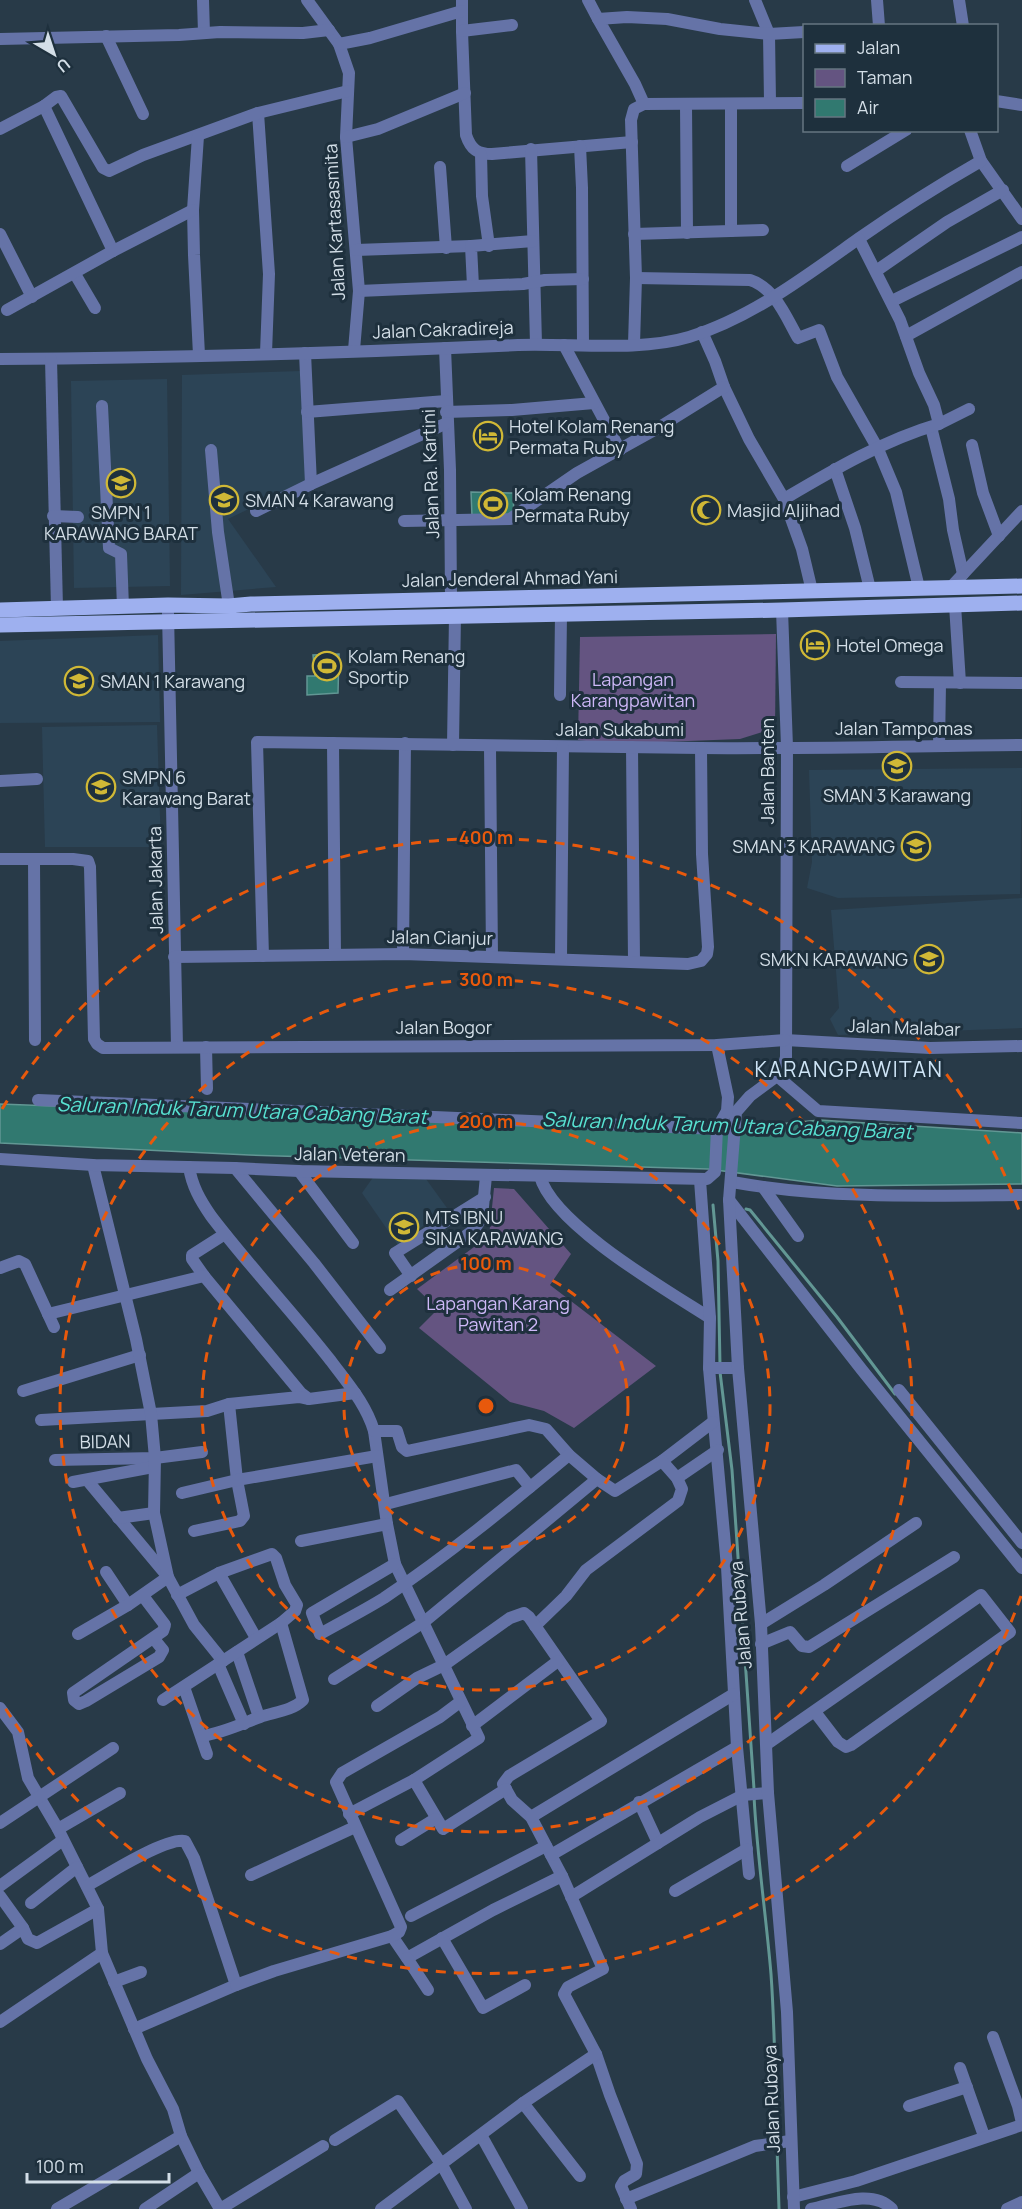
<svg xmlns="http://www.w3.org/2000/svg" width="1022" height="2209" font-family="Manrope,sans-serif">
  <rect width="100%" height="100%" fill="#283a48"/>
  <g fill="#2c4456">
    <path d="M301 371 307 481 228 519 276 587 181 595 182 375Z"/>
    <path d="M167 379 170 586 74 588 71 381Z"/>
    <path d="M158 635 160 722 0 723V641Z"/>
    <path d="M157 725 161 847H45L42 727Z"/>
    <path d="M1022 768 1020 894 838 898 807 888 812 862 809 770Z"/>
    <path d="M1022 898V1028L838 1035 830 1019 839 1008 831 910Z"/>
    <path d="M374 1176 426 1179 447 1208 398 1245 362 1193Z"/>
  </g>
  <g fill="#645481">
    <path d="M776 634 775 728 740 739 611 744 578 740 580 637Z"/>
    <path d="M494 1188 514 1189 571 1254 550 1285 656 1366 574 1428 544 1411 510 1402 419 1328 438 1309 417 1289 489 1236Z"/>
  </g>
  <g fill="#317970" stroke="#629794" stroke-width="1.5">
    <path d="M471 492 513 493 514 515 472 516Z"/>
    <path d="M339 654 338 693 307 695V676H315L313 655Z"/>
    <path d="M0 1104 706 1131 820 1120 1022 1133V1184L837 1186 708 1169 249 1155 0 1143Z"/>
  </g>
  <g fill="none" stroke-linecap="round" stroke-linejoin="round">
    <g stroke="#629794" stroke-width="3">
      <path d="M713 1205 718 1261 720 1365"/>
      <path d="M746 1209 750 1210 837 1317 895 1394"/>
      <path d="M720 1372 732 1470 754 1789"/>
      <path d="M754 1796C757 1856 766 1915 771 1974 775 2029 775 2084 777 2139"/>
      <path d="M777 2146 779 2209"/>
    </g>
    <g stroke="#6573a7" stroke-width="12">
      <path d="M203 0 204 33"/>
      <path d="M307 0 339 44 349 73 346 137 359 291 354 350"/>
      <path d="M462 0V31L466 135C471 150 478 154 492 154L632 142"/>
      <path d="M588 0 598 19"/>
      <path d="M755 0 769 34 770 102"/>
      <path d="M877 0 879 26"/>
      <path d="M959 0 963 26"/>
      <path d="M462 31 512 25"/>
      <path d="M106 36 143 114"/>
      <path d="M0 39 179 35 220 32 303 33 329 30"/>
      <path d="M339 44 370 38 462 11"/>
      <path d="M996 101 1022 105"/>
      <path d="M644 104 635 84 598 19 627 17 667 19 720 29 769 34 804 32"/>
      <path d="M731 104V231"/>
      <path d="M686 105 687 233"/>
      <path d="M44 106 113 251"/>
      <path d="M258 113 269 274 266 353"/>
      <path d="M0 129 44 106 56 97 61 96 103 168 109 171 143 155 258 113 348 91"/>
      <path d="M970 130 981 161 1022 219"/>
      <path d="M198 136 193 210 194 255 199 355"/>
      <path d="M346 137 378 129 465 93"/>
      <path d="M580 146 582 188 583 345"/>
      <path d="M531 149 536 344"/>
      <path d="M481 154 482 196 489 246"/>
      <path d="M847 166 906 130"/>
      <path d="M440 167 446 248"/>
      <path d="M0 234 32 297"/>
      <path d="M634 234 763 230"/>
      <path d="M356 250 471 246"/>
      <path d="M876 271 947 222 1003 190"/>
      <path d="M75 274 95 308"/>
      <path d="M636 278 750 280C775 288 786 317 798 338L819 330 837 377 878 449 896 492 919 588"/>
      <path d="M473 286 471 246 533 241"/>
      <path d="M359 291 523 284 545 280 583 279"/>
      <path d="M892 301 1022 237"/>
      <path d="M7 310 113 251 193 210"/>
      <path d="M702 332 715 361 724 387 749 439 784 499 802 549 812 591"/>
      <path d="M906 336 1022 272"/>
      <path d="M634 344 636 278 631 120 634 109 644 104 804 103"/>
      <path d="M564 345 620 450"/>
      <path d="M445 348 450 470 451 599"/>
      <path d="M305 353 311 484"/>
      <path d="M0 359C173 358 346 353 518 345 571 343 639 352 689 337 751 318 806 276 858 239 898 211 939 185 981 161"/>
      <path d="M51 359 57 608"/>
      <path d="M102 406 109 548 121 554 123 607"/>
      <path d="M307 412 446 401"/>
      <path d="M446 412 512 410 594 403"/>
      <path d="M939 424 969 409"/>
      <path d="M931 427 949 499 953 530 963 574"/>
      <path d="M972 445 983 493 999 536"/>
      <path d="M211 450 218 532 229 606"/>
      <path d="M835 469 855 528 870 589"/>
      <path d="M784 499C833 470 884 440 939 424L934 405 919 373 900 320 859 239"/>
      <path d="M256 511 311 484 447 423"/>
      <path d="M53 516 78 517"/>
      <path d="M404 521 510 519 577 473 658 428 724 387"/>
      <path d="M955 605 960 683"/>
      <path d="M168 613 177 1047"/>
      <path d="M901 682 1022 683"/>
      <path d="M560 695 561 614"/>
      <path d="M333 743 335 954"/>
      <path d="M453 745 455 615"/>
      <path d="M939 746 940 684"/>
      <path d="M490 747 492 956"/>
      <path d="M632 747 634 961"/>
      <path d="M0 781 37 779"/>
      <path d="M34 859 35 1040"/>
      <path d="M403 954 405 743"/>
      <path d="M263 956 257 742C405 745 553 747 700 748 808 749 915 746 1022 745"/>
      <path d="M174 957 403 954 688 964 701 961 707 954 708 947 702 854 701 748"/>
      <path d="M561 958 563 747"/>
      <path d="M785 1040 930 1048 1022 1046"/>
      <path d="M206 1047 207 1089"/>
      <path d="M777 1076 818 1111 1022 1123"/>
      <path d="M38 1100 717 1129"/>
      <path d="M189 1167C192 1186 200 1200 211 1216 249 1266 292 1311 331 1361 348 1384 366 1404 374 1431L387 1524 395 1564 479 1738 414 1780 349 1814"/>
      <path d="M235 1168 314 1263 380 1348"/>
      <path d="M299 1171 353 1243"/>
      <path d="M540 1176C552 1224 668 1291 710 1318"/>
      <path d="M700 1180 710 1318 709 1368 727 1567 737 1747 749 1874"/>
      <path d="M732 1182C827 1199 926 1196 1022 1195"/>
      <path d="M763 1187 798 1236"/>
      <path d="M729 1200 862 1370 1022 1568"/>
      <path d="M225 1234 192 1255V1259L204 1276 301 1393 309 1399 355 1393"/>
      <path d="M0 1268 19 1261 25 1264 54 1327"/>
      <path d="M411 1276 395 1253 485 1197"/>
      <path d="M390 1290 474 1230 482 1217 486 1176"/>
      <path d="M48 1314 204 1276"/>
      <path d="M709 1368H738"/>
      <path d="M899 1390 1022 1543"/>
      <path d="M23 1391 140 1355"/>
      <path d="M229 1404 299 1397 308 1399"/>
      <path d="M41 1420 207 1411 229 1404 237 1480 244 1516 240 1521 194 1531"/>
      <path d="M374 1431H397L402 1447 407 1451 529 1425 546 1429 569 1455 597 1479 615 1491 662 1461 713 1422"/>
      <path d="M55 1460 155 1458 202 1452"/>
      <path d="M677 1478 718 1450"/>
      <path d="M87 1480 168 1577 194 1625 223 1661"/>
      <path d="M73 1482 153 1467"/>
      <path d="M182 1493 237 1480 377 1456"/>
      <path d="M386 1504 516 1470 530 1487"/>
      <path d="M118 1518 154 1513"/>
      <path d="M301 1541 387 1524"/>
      <path d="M395 1564 312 1613 320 1634C341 1622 363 1611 384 1598 448 1555 509 1505 569 1455"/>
      <path d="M106 1572 128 1605"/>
      <path d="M219 1573 256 1638"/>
      <path d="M143 1596 165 1625 163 1631 73 1693 74 1700 79 1704 86 1701 159 1657 163 1650 154 1639"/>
      <path d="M761 1624 824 1585 916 1523"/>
      <path d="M535 1626 566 1596 586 1570 678 1501 682 1489 677 1478 662 1461"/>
      <path d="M78 1634 128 1605 168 1577 154 1513 155 1458 151 1414 136 1339 93 1165"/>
      <path d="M761 1644 790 1632 802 1646 809 1647 954 1557"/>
      <path d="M237 1652 259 1717"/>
      <path d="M218 1664 244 1724"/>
      <path d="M334 1679 424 1622 597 1479"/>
      <path d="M184 1687 207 1754"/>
      <path d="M163 1700 281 1623 295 1611 297 1605 285 1585 276 1558 272 1554 219 1573 177 1595"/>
      <path d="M377 1706 417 1678 444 1665 510 1618 524 1613 529 1617 601 1721 509 1776 503 1784 512 1800 531 1817 562 1876 603 1969 568 1987 564 1994 596 2054 610 2095 637 2164 636 2174 624 2181 621 2186 631 2209"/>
      <path d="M0 1708 18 1732 28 1778 58 1829 98 1909 102 1953 0 2022"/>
      <path d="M472 1726 558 1661"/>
      <path d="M202 1736C223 1733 241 1724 260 1717 274 1712 292 1711 303 1700L281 1623"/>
      <path d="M767 1744 981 1595 1010 1632 851 1745 846 1747 838 1742 815 1712"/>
      <path d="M414 1780 443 1829 506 1789"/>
      <path d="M639 1802 658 1843"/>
      <path d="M531 1817 734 1694"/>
      <path d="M0 1823 113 1748"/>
      <path d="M58 1829 120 1793"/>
      <path d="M401 1840 435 1819"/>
      <path d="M551 1855 737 1747"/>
      <path d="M251 1875 355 1827"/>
      <path d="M0 1886 63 1840"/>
      <path d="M87 1886C106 1875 166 1837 185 1841L194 1858 236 1985 134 2029"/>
      <path d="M675 1891 747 1849"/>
      <path d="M0 1896 23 1928"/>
      <path d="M571 1897 700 1817 743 1795 768 1793"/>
      <path d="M31 1903 77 1867"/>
      <path d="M411 1916 546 1846"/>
      <path d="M392 1936 407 1958 493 1910 562 1876"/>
      <path d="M442 1938 483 2008 525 1985"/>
      <path d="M0 1944 23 1928 28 1939 37 1943 98 1909"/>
      <path d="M102 1953 147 2059 173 2109 181 2136 199 2173 220 2209"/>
      <path d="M407 1958 428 1990"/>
      <path d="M114 1982 141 1972"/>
      <path d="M236 1985 274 1971 392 1936 399 1932 401 1927 336 1782 342 1773 440 1717 460 1702"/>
      <path d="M993 2037 1018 2106 1022 2123"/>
      <path d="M960 2068 984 2136"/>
      <path d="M523 2103 580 2176"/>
      <path d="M909 2106 967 2087"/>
      <path d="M481 2135 522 2209"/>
      <path d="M335 2140 398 2101 442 2165 466 2209"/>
      <path d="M793 2197 856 2181 1022 2125"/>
      <path d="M626 2199 755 2146 790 2141"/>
      <path d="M57 2209 181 2136"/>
      <path d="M145 2209 199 2173"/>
      <path d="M220 2209 323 2146"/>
      <path d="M381 2209 523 2103 596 2054"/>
      <path d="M811 2209C836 2204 872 2188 892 2209"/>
      <path d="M1007 2209 1022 2202"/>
    </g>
    <g stroke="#6573a7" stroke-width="12">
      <path d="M950 588 1022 511"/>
      <path d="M782 610 787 747 786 1057 783 1068 777 1076 750 1096 736 1112 729 1200 738 1368 761 1624 768 1793 787 2012 794 2209"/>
      <path d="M0 859H73L88 861 90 867 94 1039 97 1044 103 1048 717 1045 785 1040"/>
      <path d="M0 1159 93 1165 235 1168 299 1171 707 1179 715 1172 717 1129 727 1111 728 1097 717 1045"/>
    </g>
    <g stroke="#9eb0ef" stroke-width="15">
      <path d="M0 610 168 605 229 606 251 604 1022 586"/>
      <path d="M0 625 782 610 1022 603"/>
    </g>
  </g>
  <g fill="none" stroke="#e8590c" stroke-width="3" stroke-dasharray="10 8">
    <circle cx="486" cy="1406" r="142"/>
    <circle cx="486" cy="1406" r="284"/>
    <circle cx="486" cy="1406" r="426"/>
    <path d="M1021 1596A568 568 0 0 1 2 1703M2 1109A568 568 0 0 1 1021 1216"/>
  </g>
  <defs>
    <g id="hotel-ring" transform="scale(1.5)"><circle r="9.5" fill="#1e303d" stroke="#d0b836" stroke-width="1.5"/><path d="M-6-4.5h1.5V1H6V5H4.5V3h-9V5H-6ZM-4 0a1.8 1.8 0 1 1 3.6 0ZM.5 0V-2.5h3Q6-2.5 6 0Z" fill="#d0b836"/></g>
    <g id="school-ring" transform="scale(1.5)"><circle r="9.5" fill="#1e303d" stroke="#d0b836" stroke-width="1.5"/><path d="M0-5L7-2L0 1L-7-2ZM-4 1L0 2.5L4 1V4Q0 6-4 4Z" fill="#d0b836"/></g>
    <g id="stadium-ring" transform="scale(1.5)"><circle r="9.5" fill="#1e303d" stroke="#d0b836" stroke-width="1.5"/><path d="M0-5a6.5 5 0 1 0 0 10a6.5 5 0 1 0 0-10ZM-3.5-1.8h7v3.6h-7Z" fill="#d0b836"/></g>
    <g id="mosque-ring" transform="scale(1.5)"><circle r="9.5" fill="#1e303d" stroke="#d0b836" stroke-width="1.5"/><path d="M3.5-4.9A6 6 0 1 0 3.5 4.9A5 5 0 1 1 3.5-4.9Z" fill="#d0b836"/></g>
  </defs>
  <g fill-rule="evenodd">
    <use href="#hotel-ring" x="488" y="436"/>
    <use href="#school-ring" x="121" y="483"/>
    <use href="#school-ring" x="224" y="500"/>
    <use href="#stadium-ring" x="493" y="504"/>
    <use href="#mosque-ring" x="706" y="510"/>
    <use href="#hotel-ring" x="815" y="645"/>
    <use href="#stadium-ring" x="327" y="666"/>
    <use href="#school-ring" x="79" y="681"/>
    <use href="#school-ring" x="897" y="766"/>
    <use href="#school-ring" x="101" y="787"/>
    <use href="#school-ring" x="916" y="846"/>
    <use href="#school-ring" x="929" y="959"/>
    <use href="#school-ring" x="404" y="1227"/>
  </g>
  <g text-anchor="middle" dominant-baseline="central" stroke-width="6" stroke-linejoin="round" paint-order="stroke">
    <g font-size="18" fill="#d3dee7" stroke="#1e303d">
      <text transform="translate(334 222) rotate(-93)">Jalan Kartasasmita</text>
      <text transform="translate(443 329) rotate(-2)">Jalan Cakradireja</text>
      <text transform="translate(430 474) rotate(-92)">Jalan Ra. Kartini</text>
      <text transform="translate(510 578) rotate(-1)">Jalan Jenderal Ahmad Yani</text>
      <text x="904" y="728">Jalan Tampomas</text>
      <text x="620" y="729">Jalan Sukabumi</text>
      <text transform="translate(767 771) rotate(-90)">Jalan Banten</text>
      <text transform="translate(155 880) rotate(-91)">Jalan Jakarta</text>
      <text transform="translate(440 937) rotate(1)">Jalan Cianjur</text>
      <text x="444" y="1027">Jalan Bogor</text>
      <text transform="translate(904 1027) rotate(2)">Jalan Malabar</text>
      <text transform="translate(350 1154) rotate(1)">Jalan Veteran</text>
      <text transform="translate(105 1441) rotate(-1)">BIDAN</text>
      <text transform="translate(740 1615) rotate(-95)">Jalan Rubaya</text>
      <text transform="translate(771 2099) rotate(-92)">Jalan Rubaya</text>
    </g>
    <g font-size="18" fill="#d3dee7" stroke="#1e303d" text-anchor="start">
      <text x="509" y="426">Hotel Kolam Renang<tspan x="509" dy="21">Permata Ruby</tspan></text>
      <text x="514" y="494">Kolam Renang<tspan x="514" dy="21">Permata Ruby</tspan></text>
      <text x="245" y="500">SMAN 4 Karawang</text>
      <text x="727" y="510">Masjid Aljihad</text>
      <text x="121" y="512" text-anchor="middle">SMPN 1<tspan x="121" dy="21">KARAWANG BARAT</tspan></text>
      <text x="836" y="645">Hotel Omega</text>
      <text x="348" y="656">Kolam Renang<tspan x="348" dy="21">Sportip</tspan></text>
      <text x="100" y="681">SMAN 1 Karawang</text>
      <text x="122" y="777">SMPN 6<tspan x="122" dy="21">Karawang Barat</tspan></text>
      <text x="897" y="795" text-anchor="middle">SMAN 3 Karawang</text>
      <text x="895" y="846" text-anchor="end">SMAN 3 KARAWANG</text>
      <text x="908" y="959" text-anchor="end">SMKN KARAWANG</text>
      <text x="425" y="1217">MTs IBNU<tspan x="425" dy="21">SINA KARAWANG</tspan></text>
    </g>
    <g font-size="18" fill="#ceb8f8" stroke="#1e303d">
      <text x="633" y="679">Lapangan<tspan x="633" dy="21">Karangpawitan</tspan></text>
      <text x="498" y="1303">Lapangan Karang<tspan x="498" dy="21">Pawitan 2</tspan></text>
    </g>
    <g font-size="20" font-style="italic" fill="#58e2d2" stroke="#1e303d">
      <text transform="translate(242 1110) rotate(2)">Saluran Induk Tarum Utara Cabang Barat</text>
      <text transform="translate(727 1125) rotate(2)">Saluran Induk Tarum Utara Cabang Barat</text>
    </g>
    <g font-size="21" letter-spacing="1.5" fill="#cee4f6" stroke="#1e303d">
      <text x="849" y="1069">KARANGPAWITAN</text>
    </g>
  </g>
  <circle cx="486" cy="1406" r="9" fill="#e8590c" stroke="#1e303d" stroke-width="3"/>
  <g font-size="18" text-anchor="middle" font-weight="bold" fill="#e8590c" stroke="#1e303d" stroke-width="6" stroke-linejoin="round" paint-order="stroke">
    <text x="486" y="844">400 m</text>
    <text x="486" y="986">300 m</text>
    <text x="486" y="1128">200 m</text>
    <text x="486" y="1270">100 m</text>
  </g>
  <rect x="803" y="24" width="195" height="108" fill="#1e303d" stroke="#667681" stroke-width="1.5"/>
  <rect x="815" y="44" width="30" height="9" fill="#9eb0ef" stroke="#667681" stroke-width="1.5"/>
  <text x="857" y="54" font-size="18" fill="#d3dee7">Jalan</text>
  <rect x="815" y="69" width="30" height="18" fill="#645481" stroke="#667681" stroke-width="1.5"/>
  <text x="857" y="84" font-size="18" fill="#d3dee7">Taman</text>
  <rect x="815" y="99" width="30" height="18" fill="#317970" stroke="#667681" stroke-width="1.5"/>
  <text x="857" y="114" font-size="18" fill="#d3dee7">Air</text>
  <g transform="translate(54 54) rotate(141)" stroke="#1e303d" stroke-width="4.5" paint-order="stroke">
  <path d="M0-4.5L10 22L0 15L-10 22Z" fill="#d3dee7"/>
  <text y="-9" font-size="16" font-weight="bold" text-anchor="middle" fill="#d3dee7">U</text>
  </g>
  <path d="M27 2173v9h142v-9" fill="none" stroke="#d3dee7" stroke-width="3"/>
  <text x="36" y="2173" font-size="18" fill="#d3dee7" stroke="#1e303d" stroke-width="4.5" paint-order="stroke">100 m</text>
</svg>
